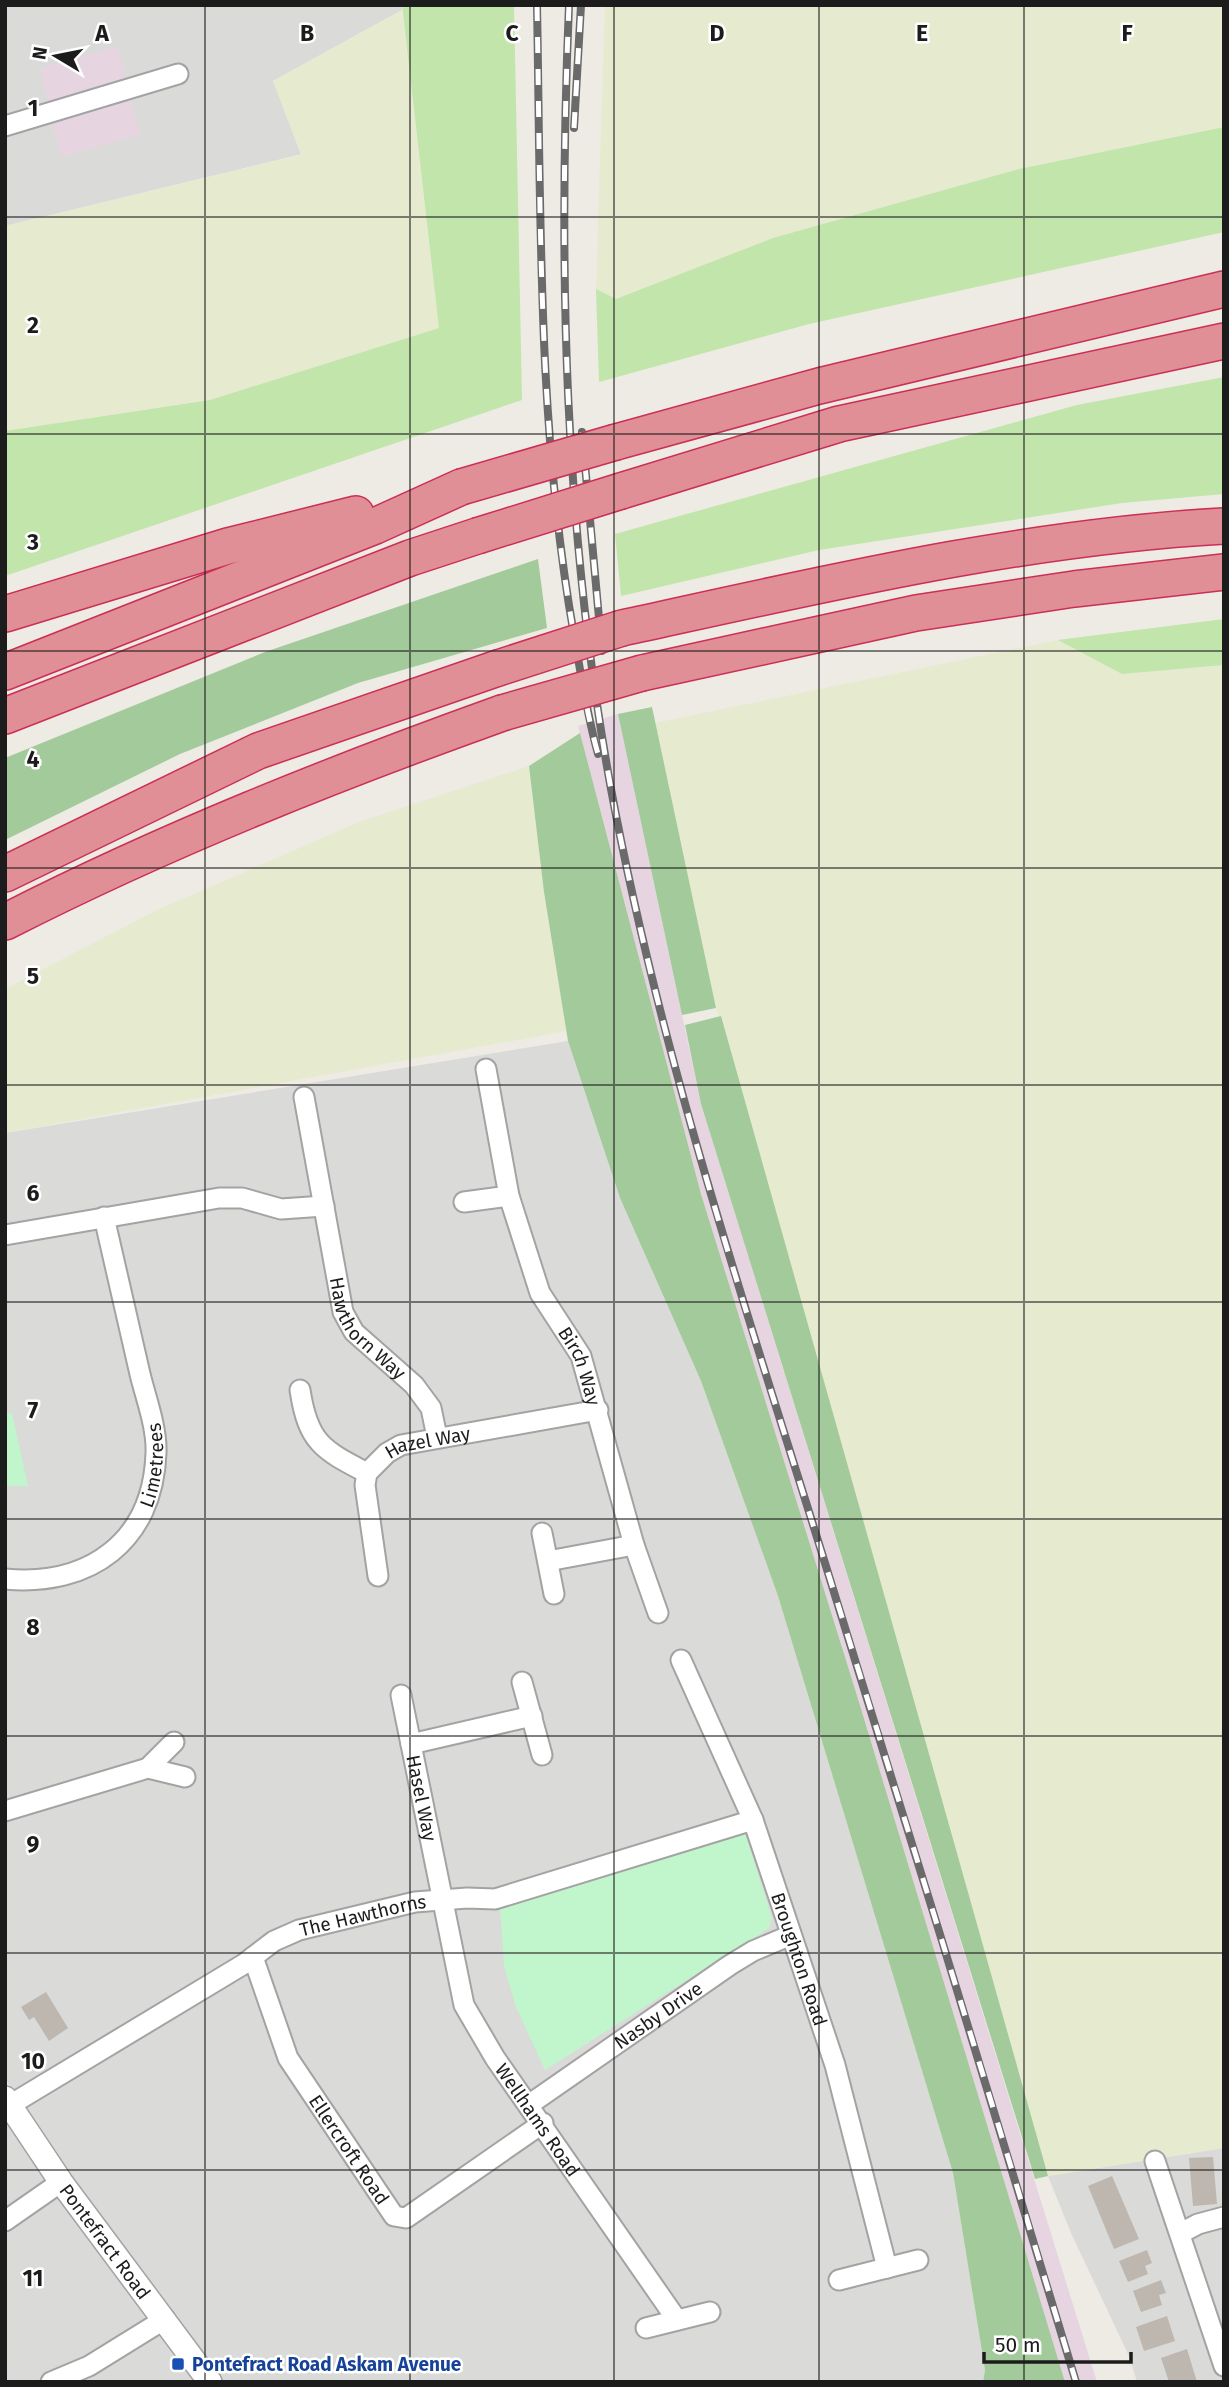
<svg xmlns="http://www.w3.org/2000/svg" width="1229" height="2387" font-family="'Fira Sans',sans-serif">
  <rect width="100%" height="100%" fill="#edebe3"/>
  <g fill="#dadad9">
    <path d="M5 5H402V10L273 81 302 154 5 226Z"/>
    <path d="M568 1041 620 1198 701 1381 778 1596 953 2173 985 2370 983 2382H5V2098L14 2092 5 2078V1133Z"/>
    <path d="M1224 2148V2382H1137L1129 2356 1071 2233 1048 2176Z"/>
  </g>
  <g fill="#e6d5e1">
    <path d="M118 46 140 135 60 157 40 68Z"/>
    <path d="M618 714 701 1104 1097 2382H1065L859 1702 701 1194 578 726Z"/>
  </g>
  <g fill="#e6ebcf">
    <path d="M605 5H1224V127L1019 169 773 238 616 299 596 289Z"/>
    <path d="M402 10 439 328 210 400 5 431V226L301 155 273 81Z"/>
    <path d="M1058 640 1122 674 1224 665V2148L1048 2176 716 1008 655 723Z"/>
    <path d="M529 766 544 892 567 1031 5 1133V989L155 911 359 822Z"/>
  </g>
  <g fill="#c2e5ab">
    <path d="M402 5H514L522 400 5 576V431L210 400 439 328Z"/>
    <path d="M1224 127V232L809 324 599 382 596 289 616 299 773 238 1019 169Z"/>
    <path d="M1224 377V494L1122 503 819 550 621 596 615 534 1077 405Z"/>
    <path d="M1224 619V665L1122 674 1058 640Z"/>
  </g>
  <g fill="#a3ca9a">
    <path d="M538 559 547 628 358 683 180 754 5 840V758L265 652Z"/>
    <path d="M652 707 716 1008 682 1015 618 714Z"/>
    <path d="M580 733 701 1194 859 1702 1065 2382H983L985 2370 953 2173 778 1596 701 1381 620 1198 568 1041 544 892 529 766Z"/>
    <path d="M721 1016 1048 2176 1035 2179 701 1104 685 1025Z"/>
  </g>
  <g fill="#c1f5cb">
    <path d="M12 1413 28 1486H5V1414Z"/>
    <path d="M745 1833 772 1918 769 1928 545 2070 516 2007 504 1966 500 1907Z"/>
  </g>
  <g fill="#bdb7b0">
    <path d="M46 1992 68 2028 49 2041 34 2017 29 2020 21 2007Z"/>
    <path d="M1213 2157 1217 2204 1193 2206 1189 2158Z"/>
    <path d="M1112 2176 1139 2239 1114 2249 1088 2186Z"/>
    <path d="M1147 2250 1152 2263 1145 2266 1148 2274 1128 2282 1119 2261Z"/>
    <path d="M1161 2280 1166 2293 1159 2295 1162 2305 1141 2312 1133 2291Z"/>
    <path d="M1167 2316 1175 2341 1144 2351 1136 2327Z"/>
    <path d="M1187 2349 1197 2382H1169L1161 2358Z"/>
  </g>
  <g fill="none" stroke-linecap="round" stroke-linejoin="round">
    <g stroke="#a3a3a3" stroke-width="23">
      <g id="minor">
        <path d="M5 126 178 74"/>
        <path id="s1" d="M486 1069 509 1196 540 1293 581 1356 634 1545 658 1613"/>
        <path id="s2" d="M304 1097 343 1312 354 1332 414 1385 431 1408 437 1437"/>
        <path d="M464 1202 509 1196"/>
        <path d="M5 1235 219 1198H242L281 1209 324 1206"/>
        <path d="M300 1390C308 1443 323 1450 367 1473"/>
        <path d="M542 1533 554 1594"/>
        <path d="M548 1561 634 1545"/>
        <path id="s3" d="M378 1576 365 1485 367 1473 387 1453 401 1445 598 1410"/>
        <path id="s4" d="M5 1579C90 1587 153 1541 156 1453 157 1427 146 1399 140 1374 128 1322 116 1270 104 1217"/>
        <path id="s5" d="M681 1660 753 1820 835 2065 887 2268"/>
        <path d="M522 1682 542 1755"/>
        <path id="s6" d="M401 1695 464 2005 495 2058 677 2320"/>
        <path d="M411 1744 532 1716"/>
        <path d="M148 1768 185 1777"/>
        <path d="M5 1811 148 1768 174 1742"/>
        <path id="s7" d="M253 1957 288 2058 394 2216 406 2218 543 2123"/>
        <path id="s8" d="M530 2104 730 1965 753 1951 791 1935"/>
        <path id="s9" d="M10 2105 244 1964 274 1941 299 1930 415 1902 467 1898 495 1899 753 1820"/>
        <path d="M1155 2161 1224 2366"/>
        <path d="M5 2221 61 2182"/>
        <path d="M1181 2233 1198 2224 1224 2217"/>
        <path d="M839 2280 918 2260"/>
        <path d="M646 2328 710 2312"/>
        <path d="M51 2382 89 2366 165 2319"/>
      </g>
    </g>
    <g stroke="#a3a3a3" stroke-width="26">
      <g id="tertiary">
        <path id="s10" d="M5 2098 61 2182 210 2382"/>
      </g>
    </g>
    <g stroke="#cc2f55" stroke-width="38">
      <g id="motorway">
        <path d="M616 442 819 386 1224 289"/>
        <path d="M621 491 839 424 1224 341"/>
        <path d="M5 614 228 546 356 514"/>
        <path d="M622 628C820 585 1021 537 1224 526"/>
        <path d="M5 672 375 526 461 487"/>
        <path d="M642 673 916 613 1074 589 1224 572"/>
        <path d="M5 716 410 558 477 536"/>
        <path d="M5 874 258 751 498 668"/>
        <path d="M5 922C166 840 332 774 502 713"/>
      </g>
    </g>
    <use href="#minor" stroke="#fff" stroke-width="19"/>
    <use href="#tertiary" stroke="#fff" stroke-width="23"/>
    <use href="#motorway" stroke="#e08f96" stroke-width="35"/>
    <g stroke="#6a6a6a" stroke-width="8">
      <g id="rail">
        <path d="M537 5C541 215 537 427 574 635 581 675 587 715 598 754"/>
        <path d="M569 5C558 266 564 532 611 789 659 1048 742 1297 820 1547 907 1825 992 2103 1076 2382"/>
        <path d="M574 128 581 5"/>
        <path d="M582 432 602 651"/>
      </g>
    </g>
    <use href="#rail" stroke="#fff" stroke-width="5" stroke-dasharray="16" stroke-linecap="butt"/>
    <g stroke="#cc2f55" stroke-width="38" stroke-linecap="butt">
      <g id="motorway-bridge">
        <path d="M461 487 616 442"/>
        <path d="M477 536 621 491"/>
        <path d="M498 668 622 628"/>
        <path d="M502 713 642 673"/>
      </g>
    </g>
    <use href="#motorway-bridge" stroke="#e08f96" stroke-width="35"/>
  </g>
  <path fill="none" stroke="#1c1c1c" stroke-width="2" stroke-opacity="0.55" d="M205 5V2382M410 5V2382M614 5V2382M819 5V2382M1024 5V2382M5 217H1224M5 434H1224M5 651H1224M5 868H1224M5 1085H1224M5 1302H1224M5 1519H1224M5 1736H1224M5 1953H1224M5 2170H1224"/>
  <rect fill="#1a4fb4" stroke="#fff" stroke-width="2.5" x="171" y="2357" width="14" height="14" rx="3.5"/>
  <g text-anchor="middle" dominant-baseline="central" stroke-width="5" stroke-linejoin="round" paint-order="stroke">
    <g font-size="19" fill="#1c1c1c" stroke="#fff">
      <text stroke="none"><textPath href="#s2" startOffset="245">Hawthorn Way</textPath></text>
      <text stroke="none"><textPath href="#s1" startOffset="315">Birch Way</textPath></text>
      <text stroke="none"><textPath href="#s3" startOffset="175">Hazel Way</textPath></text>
      <text stroke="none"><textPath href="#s4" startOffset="212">Limetrees</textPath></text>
      <text stroke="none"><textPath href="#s6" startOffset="105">Hasel Way</textPath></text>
      <text stroke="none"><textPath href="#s9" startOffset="404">The Hawthorns</textPath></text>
      <text stroke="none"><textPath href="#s5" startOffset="322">Broughton Road</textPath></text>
      <text stroke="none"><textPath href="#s8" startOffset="156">Nasby Drive</textPath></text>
      <text stroke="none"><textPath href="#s6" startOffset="453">Wellhams Road</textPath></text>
      <text stroke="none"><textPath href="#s7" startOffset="217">Ellercroft Road</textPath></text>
      <text stroke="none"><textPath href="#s10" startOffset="175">Pontefract Road</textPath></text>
    </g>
    <g font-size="19" font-weight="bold" fill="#164399" stroke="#fff" text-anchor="start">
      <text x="192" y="2364">Pontefract Road Askam Avenue</text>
    </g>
  </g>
  <g font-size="23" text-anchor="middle" font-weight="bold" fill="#1c1c1c" stroke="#fff" stroke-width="5" stroke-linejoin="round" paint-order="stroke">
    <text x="102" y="41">A</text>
    <text x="307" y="41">B</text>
    <text x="512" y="41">C</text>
    <text x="717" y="41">D</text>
    <text x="922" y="41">E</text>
    <text x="1127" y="41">F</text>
    <text x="33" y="116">1</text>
    <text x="33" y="333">2</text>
    <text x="33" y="550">3</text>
    <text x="33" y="767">4</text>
    <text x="33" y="984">5</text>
    <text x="33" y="1201">6</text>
    <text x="33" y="1418">7</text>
    <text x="33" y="1635">8</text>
    <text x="33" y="1852">9</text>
    <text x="33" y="2069">10</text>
    <text x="33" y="2286">11</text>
  </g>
  <rect width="1229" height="2387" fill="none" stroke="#1c1c1c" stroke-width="14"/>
  <g transform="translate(56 56) rotate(280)" stroke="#ffffff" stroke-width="5" paint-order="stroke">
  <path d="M0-5L12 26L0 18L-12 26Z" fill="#1c1c1c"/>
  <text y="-10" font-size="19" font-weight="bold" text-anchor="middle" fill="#1c1c1c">N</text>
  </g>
  <path d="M984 2352v10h147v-10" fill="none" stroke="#1c1c1c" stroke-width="3.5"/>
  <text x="995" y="2352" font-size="21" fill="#1c1c1c" stroke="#ffffff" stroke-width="5" paint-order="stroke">50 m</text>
</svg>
